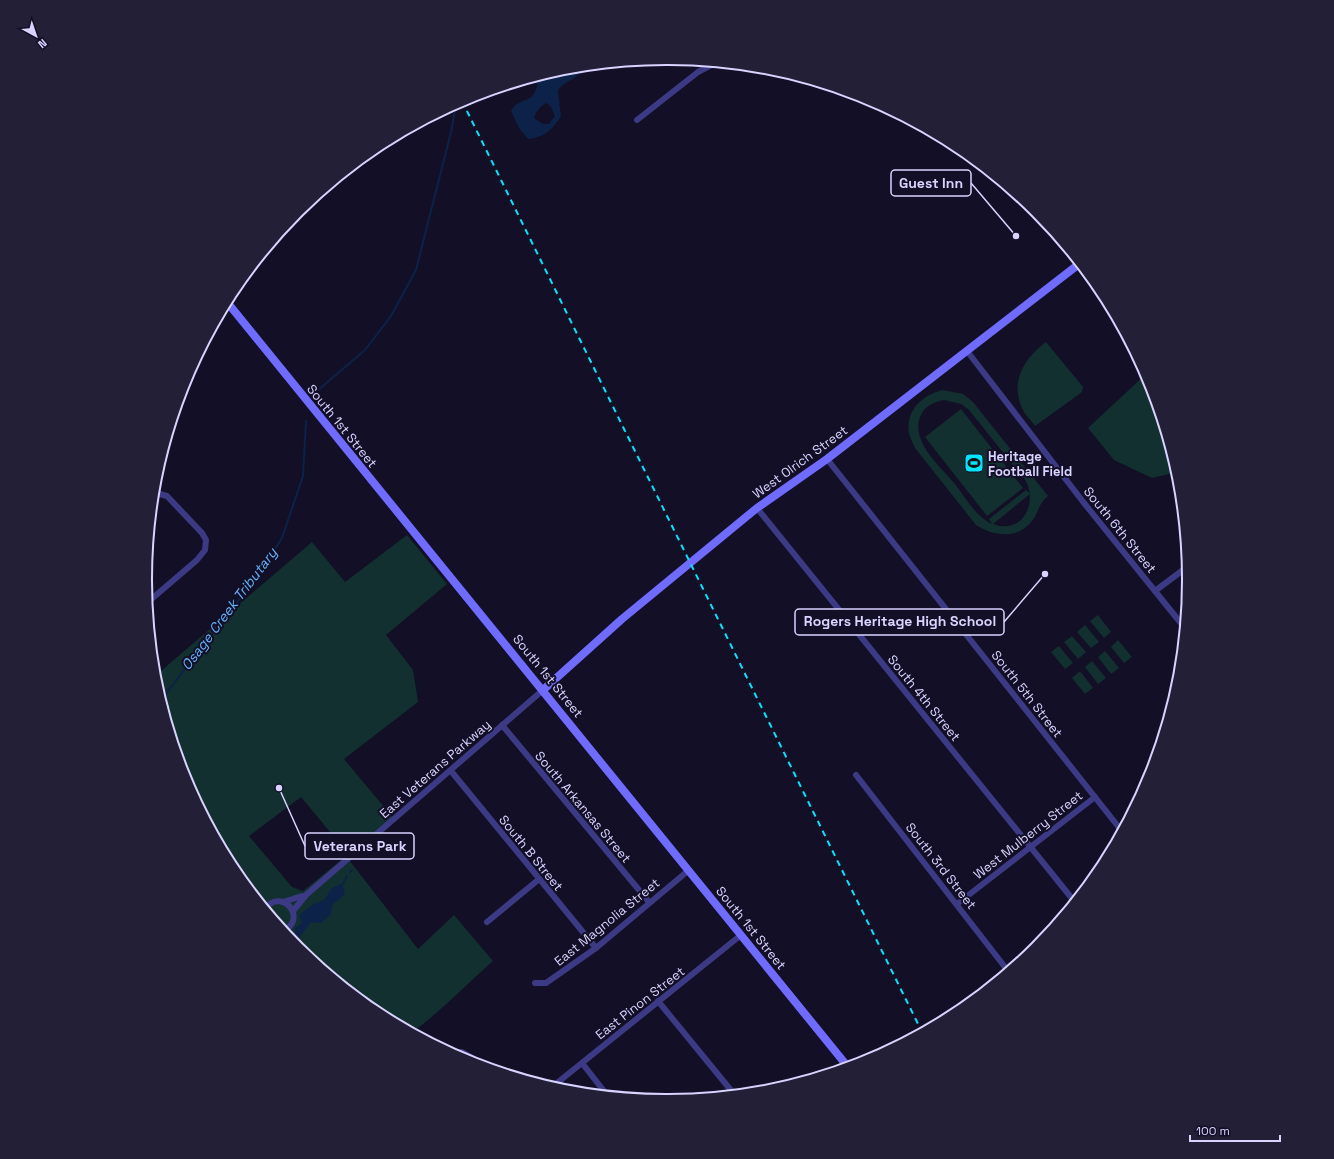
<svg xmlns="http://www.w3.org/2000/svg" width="1334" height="1159" font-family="'Space Grotesk',sans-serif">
  <rect width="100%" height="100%" fill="#130f26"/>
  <g fill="#12302f" fill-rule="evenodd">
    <path d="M1046 342 1083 387 1082 392 1035 426C1031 420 1025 415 1022 408 1010 382 1024 358 1046 342Z"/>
    <path d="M1146 374 1177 472 1152 478 1114 460 1088 428Z"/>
    <path d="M943 390 963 394 973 402 1048 496C1038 504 1039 512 1032 521 1018 540 993 536 976 525L915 448C913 443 910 438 909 433 905 410 924 394 943 390ZM944 400 961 404 969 410 1026 481C1038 505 1021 535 993 524L1030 494 1026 490 989 519 992 524C976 517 965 497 955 484 940 466 911 442 920 417 924 406 934 402 944 400Z"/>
    <path d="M961 409 1023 488 987 516 925 437Z"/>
    <path d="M407 535 447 584 386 635 413 670 418 702 344 759 394 819 350 856 301 797 249 836 292 887 303 891 346 856 418 949 454 915 493 961C466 985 442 1010 413 1032L377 1013 298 948 233 869 185 779 155 676 312 542 345 582Z"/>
    <path d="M1098 615 1111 632 1104 638 1090 621Z"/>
    <path d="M1085 625 1099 642 1091 648 1077 632Z"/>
    <path d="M1072 636 1086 652 1078 659 1064 642Z"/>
    <path d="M1118 640 1132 657 1124 663 1111 647Z"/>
    <path d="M1059 646 1073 663 1065 669 1051 652Z"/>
    <path d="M1105 651 1119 668 1111 674 1098 657Z"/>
    <path d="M1092 661 1106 678 1098 684 1085 667Z"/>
    <path d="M1080 671 1093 688 1085 694 1072 678Z"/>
  </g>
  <g fill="#0c2248" fill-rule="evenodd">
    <path d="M582 66C581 80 563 80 558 91L561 116C553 129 544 138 528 139L519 128 511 111C520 94 537 108 538 76L565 68ZM547 103 551 107 555 116 549 124H543L534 118C535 112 542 104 547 103Z"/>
    <path d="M340 884 345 890 343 896 332 905 331 914 321 923 311 922 298 939 295 934V928L302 923 299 915 314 904 324 900 332 888Z"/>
  </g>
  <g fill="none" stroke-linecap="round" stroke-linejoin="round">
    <g stroke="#0c2248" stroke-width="2">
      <path d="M317 391 365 350 391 316 416 270 451 132 455 110 453 106"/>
      <path d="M161 700 258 575 282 538 303 476 306 421"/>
      <path d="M350 872 352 870"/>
      <path d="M342 886 347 876"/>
    </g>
    <g stroke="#3d3a85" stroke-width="6">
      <path d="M637 120 698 72 715 63"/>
      <path d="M967 351 1084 503 1184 627"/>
      <path d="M827 459 1121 830"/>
      <path d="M757 508 1074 901"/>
      <path d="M1155 591 1187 567"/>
      <path d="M148 602 197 560 205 550 206 540 202 533 167 496 160 494 154 495"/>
      <path d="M502 725 649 902"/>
      <path d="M451 771 596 948"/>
      <path d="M856 775 1008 971"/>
      <path d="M283 902 302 896"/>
      <path d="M957 904 1095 797"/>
      <path d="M265 908C284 887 307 920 284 930"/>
      <path d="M293 911 306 895 543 690"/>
      <path d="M487 922 538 880"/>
      <path d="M535 983H546L596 948 689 870"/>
      <path d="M658 1001 734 1094"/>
      <path d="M453 1053 462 1052 474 1059 478 1064"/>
      <path d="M582 1063 607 1095"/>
      <path d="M834 1071 845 1063"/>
      <path d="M552 1087 741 935"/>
    </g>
    <g stroke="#6f6bff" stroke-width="8">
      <path d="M227 302 848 1067"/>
      <path d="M543 690 622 619 757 508 827 459 1079 264"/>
    </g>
    <path stroke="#00e5ff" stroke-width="2" stroke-dasharray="6 5" stroke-linecap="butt" d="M462 101 922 1032"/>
  </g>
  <defs>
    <g id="stadium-square" transform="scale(1)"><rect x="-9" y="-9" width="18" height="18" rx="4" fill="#00e5ff" stroke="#130f26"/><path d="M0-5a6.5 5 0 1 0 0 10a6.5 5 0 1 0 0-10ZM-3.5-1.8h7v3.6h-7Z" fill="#111"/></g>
  </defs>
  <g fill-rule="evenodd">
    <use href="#stadium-square" x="974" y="463"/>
  </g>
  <g text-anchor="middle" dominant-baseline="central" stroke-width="4" stroke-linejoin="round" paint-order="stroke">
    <g font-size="13" fill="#d9d4ff" stroke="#130f26">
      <text transform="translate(342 426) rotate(51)">South 1st Street</text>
      <text transform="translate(800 462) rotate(-36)">West Olrich Street</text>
      <text transform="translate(1120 530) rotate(51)">South 6th Street</text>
      <text transform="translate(548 676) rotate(51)">South 1st Street</text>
      <text transform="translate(1027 694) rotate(52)">South 5th Street</text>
      <text transform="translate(924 698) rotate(51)">South 4th Street</text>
      <text transform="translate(435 769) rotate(-41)">East Veterans Parkway</text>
      <text transform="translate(583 807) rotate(50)">South Arkansas Street</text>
      <text transform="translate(1028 835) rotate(-38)">West Mulberry Street</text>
      <text transform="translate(531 853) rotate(51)">South B Street</text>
      <text transform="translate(941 866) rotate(52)">South 3rd Street</text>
      <text transform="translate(607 922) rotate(-39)">East Magnolia Street</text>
      <text transform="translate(751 928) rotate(51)">South 1st Street</text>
      <text transform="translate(640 1003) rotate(-38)">East Pinon Street</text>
    </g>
    <g font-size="13" font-weight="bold" fill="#d9d4ff" stroke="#130f26" text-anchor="start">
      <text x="988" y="456">Heritage<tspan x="988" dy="15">Football Field</tspan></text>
    </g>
    <g font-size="14" font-style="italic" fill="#62b6ff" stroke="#130f26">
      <text transform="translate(229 609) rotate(-53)">Osage Creek Tributary</text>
    </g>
  </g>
  <path d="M0 0H1334V1159H0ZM666 65H668A514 514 0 0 1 1182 579V580A514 514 0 0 1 668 1094H666A514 514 0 0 1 152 580V579A514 514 0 0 1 666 65Z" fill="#231f37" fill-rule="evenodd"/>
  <path fill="none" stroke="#d9d4ff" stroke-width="2" d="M666 65H668A514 514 0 0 1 1182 579V580A514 514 0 0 1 668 1094H666A514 514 0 0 1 152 580V579A514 514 0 0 1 666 65Z"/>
  <path fill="none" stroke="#d9d4ff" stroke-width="1.5" d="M1016 236L971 183M1045 574L1004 622M279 788L305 846"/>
  <g fill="#d9d4ff" stroke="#130f26" stroke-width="1.5">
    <circle cx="1016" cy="236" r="4"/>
    <circle cx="1045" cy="574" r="4"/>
    <circle cx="279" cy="788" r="4"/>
  </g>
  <g fill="#130f26" stroke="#d9d4ff" stroke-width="1.5">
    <rect x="891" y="170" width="80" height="26" rx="4"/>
    <rect x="795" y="609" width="209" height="26" rx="4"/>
    <rect x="305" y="833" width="109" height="26" rx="4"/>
  </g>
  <g font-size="14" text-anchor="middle" font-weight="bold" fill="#d9d4ff">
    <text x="931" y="188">Guest Inn</text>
    <text x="900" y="626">Rogers Heritage High School</text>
    <text x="360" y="851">Veterans Park</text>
  </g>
  <g transform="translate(36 36) rotate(140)" stroke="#130f26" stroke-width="3" paint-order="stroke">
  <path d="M0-3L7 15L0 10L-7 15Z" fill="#d9d4ff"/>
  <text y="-6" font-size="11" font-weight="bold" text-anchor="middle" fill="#d9d4ff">N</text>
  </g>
  <path d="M1190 1135v6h90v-6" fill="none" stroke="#d9d4ff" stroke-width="2"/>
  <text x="1196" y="1135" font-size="12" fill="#d9d4ff" stroke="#130f26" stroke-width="3" paint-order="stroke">100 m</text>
</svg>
